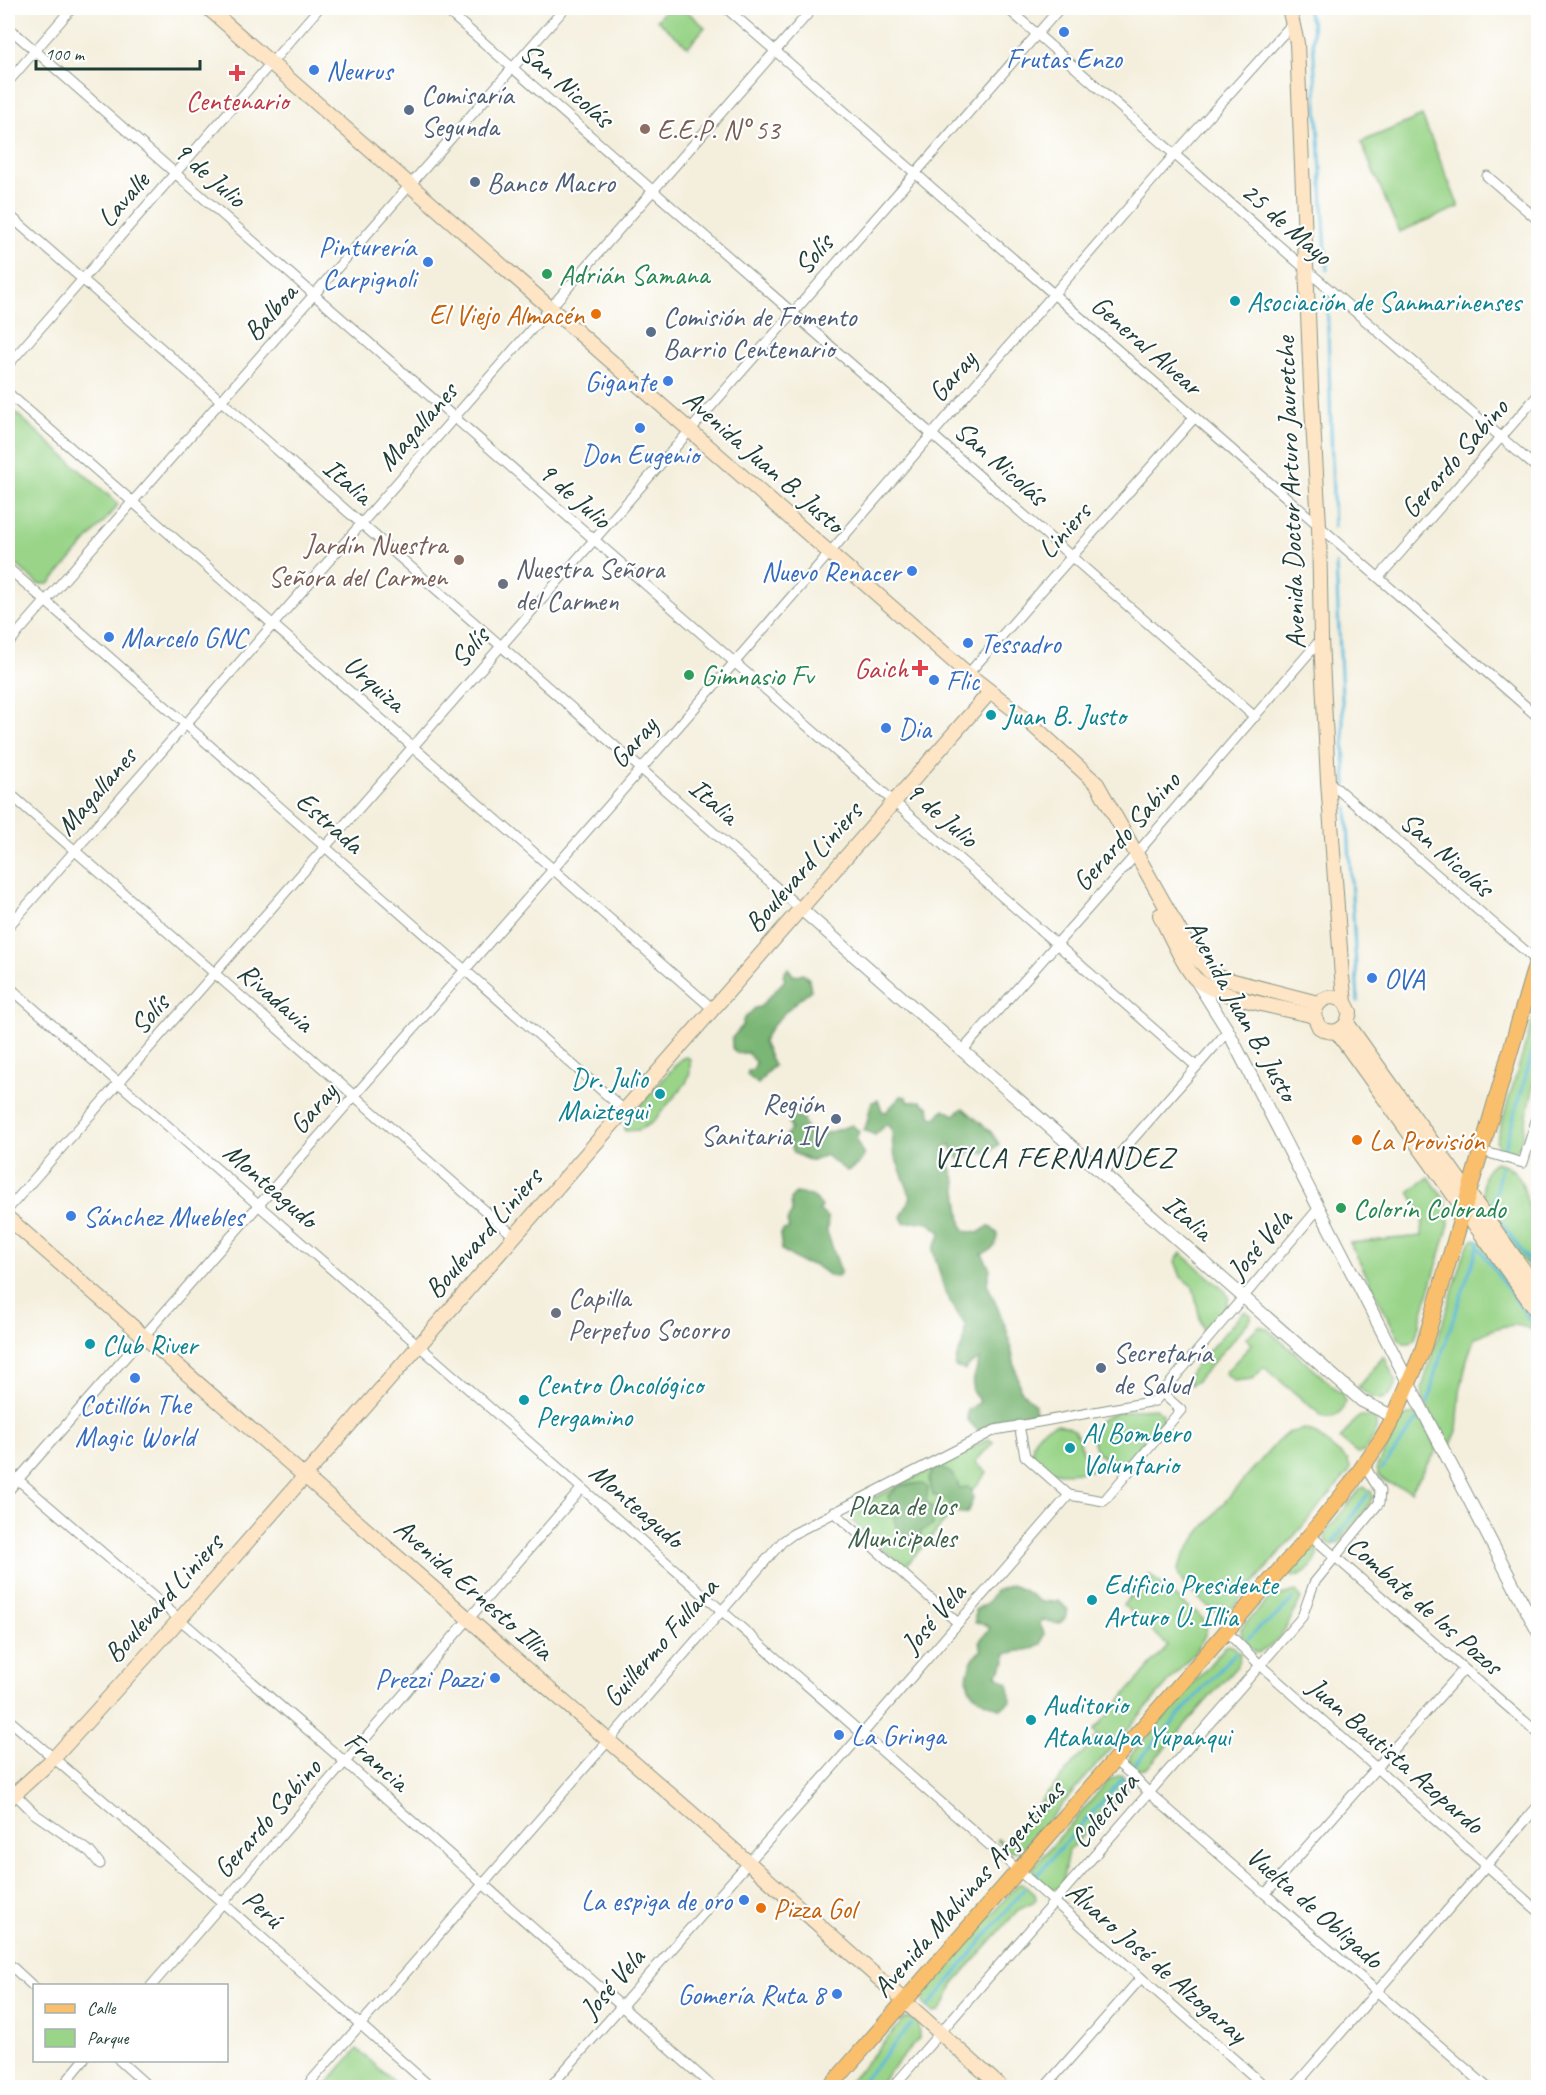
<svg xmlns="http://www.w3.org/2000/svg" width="1546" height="2095" font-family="Caveat,sans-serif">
  <rect width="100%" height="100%" fill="#fff"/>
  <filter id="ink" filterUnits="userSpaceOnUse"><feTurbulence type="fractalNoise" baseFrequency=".0167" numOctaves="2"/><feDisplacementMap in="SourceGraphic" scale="12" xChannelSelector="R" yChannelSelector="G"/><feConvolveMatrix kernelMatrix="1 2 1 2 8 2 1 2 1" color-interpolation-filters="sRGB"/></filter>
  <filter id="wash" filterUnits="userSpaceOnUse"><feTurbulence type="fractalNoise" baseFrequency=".008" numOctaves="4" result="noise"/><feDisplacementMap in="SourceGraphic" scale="24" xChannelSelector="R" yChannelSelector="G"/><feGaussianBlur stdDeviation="1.35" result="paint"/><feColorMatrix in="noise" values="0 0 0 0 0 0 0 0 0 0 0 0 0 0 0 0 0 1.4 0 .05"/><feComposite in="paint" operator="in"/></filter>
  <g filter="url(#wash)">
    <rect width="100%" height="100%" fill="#f4efdd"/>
    <g fill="#99d488" stroke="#5c885e" stroke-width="1.5">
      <path d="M667 8H683L705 27 688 47 657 20Z"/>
      <path d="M1422 116 1459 207 1399 232 1361 142Z"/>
      <path d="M8 406 118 504 115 509 49 584H38L8 557Z"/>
      <path d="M1538 1003V1069L1520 1145 1513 1154 1506 1155 1500 1152 1496 1141Z"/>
      <path d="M686 1057 690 1059V1072L686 1083 652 1123 639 1130 625 1131V1123L681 1059Z"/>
      <path d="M1496 1162C1528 1169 1524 1199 1532 1222 1534 1226 1538 1230 1538 1235 1541 1249 1538 1267 1538 1281L1487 1211C1482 1195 1478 1170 1496 1162Z"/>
      <path d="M1429 1177 1446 1202 1449 1224 1415 1339 1408 1344 1404 1343 1399 1339 1350 1243 1422 1236 1423 1217 1409 1192Z"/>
      <path d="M1475 1239 1483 1243 1538 1320V1332C1532 1330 1526 1327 1520 1326 1504 1323 1488 1331 1474 1339L1467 1359 1460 1392 1457 1431 1449 1449 1423 1399 1422 1387 1466 1249 1471 1241Z"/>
      <path d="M1181 1253 1225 1291 1229 1297 1226 1306 1203 1332 1193 1287 1181 1277 1175 1261Z"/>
      <path d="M1246 1311 1251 1315V1319L1196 1382 1190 1385 1188 1377 1191 1371 1242 1313Z"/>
      <path d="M1259 1326 1266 1328 1341 1393 1345 1402C1342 1414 1334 1420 1322 1416L1264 1367 1253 1379 1234 1381 1225 1373 1252 1344 1246 1338Z"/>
      <path d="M1384 1356 1396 1382C1388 1407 1374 1401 1358 1387Z"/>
      <path d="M1155 1408 1163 1414 1162 1421 1129 1458C1100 1473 1078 1433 1104 1418 1115 1411 1142 1409 1155 1408Z"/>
      <path d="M1414 1414 1421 1418 1437 1450 1411 1491C1396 1484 1378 1485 1377 1466L1403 1418 1408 1415Z"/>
      <path d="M1361 1416C1389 1415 1372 1440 1364 1452L1357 1453 1340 1439 1356 1419Z"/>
      <path d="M1058 1424C1081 1428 1076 1439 1085 1455 1088 1460 1093 1465 1097 1469 1083 1472 1057 1476 1044 1468 1022 1456 1033 1427 1058 1424Z"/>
      <path d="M1305 1429 1313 1432 1348 1461 1350 1468 1349 1472 1227 1614 1222 1616C1211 1609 1177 1584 1178 1571 1179 1548 1258 1465 1276 1443L1287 1433Z"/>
      <path d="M989 1439 993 1442 975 1462 987 1473 904 1568 852 1521 851 1514 855 1508Z"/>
      <path d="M1364 1487 1371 1491 1373 1496 1370 1503 1339 1543 1333 1545 1328 1543 1325 1538 1329 1528 1360 1489Z"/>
      <path d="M1313 1548 1319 1551C1317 1564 1307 1573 1293 1577L1291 1575 1292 1570Z"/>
      <path d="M1149 1574 1194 1612 1195 1611C1215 1627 1205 1637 1193 1654L1033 1838C1017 1853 1015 1857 997 1841L998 1839 1004 1844 1098 1735 1094 1731 1168 1645 1123 1605Z"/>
      <path d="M1296 1591 1301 1598C1293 1616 1278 1648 1257 1653L1242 1640 1241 1628 1270 1598Z"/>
      <path d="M1229 1645 1234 1647 1240 1653 1238 1665 1147 1768C1137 1772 1126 1767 1130 1756L1226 1646Z"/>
      <path d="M1121 1775 1127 1781 1126 1791 1068 1851 1062 1884 1055 1890C1043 1888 1034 1881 1032 1869L1110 1779Z"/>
      <path d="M1022 1883 1035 1894 1036 1899 1033 1903 1018 1910 954 1983 945 2004 939 2012 933 2013 923 2003 924 1992 1017 1885Z"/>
      <path d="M911 2018 918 2024 919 2038 876 2087H845L904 2019Z"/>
      <path d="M357 2049 400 2087H324Z"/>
    </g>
    <g fill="#7ab674" stroke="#4c7a54" stroke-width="1.5">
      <path d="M788 968 794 976 803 973 809 979 811 990C794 1003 771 1022 763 1042L774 1066C766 1071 764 1078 758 1084L747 1075 748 1071 753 1069 756 1063 748 1053H736L732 1048V1038L743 1025V1020L755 1008 760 1007 785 980 783 975Z"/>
      <path d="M901 1096 906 1097 909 1102 921 1101 929 1108 931 1117 936 1118 944 1109 954 1115 963 1108 991 1132 999 1144 991 1151 982 1154 974 1148 961 1161 953 1152 950 1144 944 1148 956 1182 961 1222 964 1231 978 1233 989 1226 998 1234C997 1245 993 1250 982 1254L990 1269 987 1283 1007 1330 1020 1389 1035 1405V1415L999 1426 994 1421 990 1428 981 1432 977 1430 967 1419 968 1410 980 1402 972 1391 973 1380 980 1359 969 1365 965 1370 955 1367 957 1357 964 1341 965 1325 946 1295 933 1250 941 1233C929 1219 921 1221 904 1223L901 1217 911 1197 893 1151 892 1131 887 1124 875 1135 864 1130C869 1121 868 1112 872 1102L878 1100 882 1111 886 1112Z"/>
      <path d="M792 1116 803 1119 810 1138 852 1125 859 1131 856 1140 864 1156 858 1165 847 1171 825 1155C811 1164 808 1160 794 1153 792 1146 788 1143 786 1136L791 1129 789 1122Z"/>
      <path d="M796 1193C807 1195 817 1195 821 1207L819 1210 828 1218 827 1232 841 1272 837 1277 830 1276 815 1265 802 1263 782 1250 780 1235 783 1230 789 1229 787 1221 792 1213 791 1199Z"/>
      <path d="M934 1468C947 1468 956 1475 959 1488L969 1487 972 1491 973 1499 967 1513C955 1516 954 1507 947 1501 943 1498 938 1497 933 1495L929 1479Z"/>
      <path d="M921 1483 928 1488 926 1502 932 1507 933 1525 921 1531 920 1540 915 1544 896 1526 888 1496 899 1486Z"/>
      <path d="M1011 1585 1023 1590 1041 1602 1059 1601 1068 1610 1065 1618 1059 1624 1042 1620 1040 1624 1044 1633 1041 1644 1030 1649 1005 1654 1006 1661 1000 1671 996 1673 999 1678 1009 1684 1010 1701 1001 1709C982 1701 961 1693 969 1669 972 1660 974 1655 982 1650L979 1642 990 1628 983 1623 975 1622V1610L987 1603 995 1591Z"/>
    </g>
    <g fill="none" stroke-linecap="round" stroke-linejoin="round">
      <g stroke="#5bb9da" stroke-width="3">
        <path d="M1306 8 1312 23 1327 270"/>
        <path d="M1327 296 1334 527"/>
        <path d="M1336 564 1346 786"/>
        <path d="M1347 808 1358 1001"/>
        <path d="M1505 1148 1538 1034"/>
        <path d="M1501 1167 1493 1204 1498 1218 1538 1274"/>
        <path d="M1478 1246 1538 1332"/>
        <path d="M1428 1403 1435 1373 1478 1246V1241"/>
        <path d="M1382 1469 1416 1421 1420 1420"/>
        <path d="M1334 1541 1368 1494"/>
        <path d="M1248 1639 1258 1628 1274 1618 1293 1599"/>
        <path d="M1134 1765 1236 1652"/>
        <path d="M1036 1876 1123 1778"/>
        <path d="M929 2006 1024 1889"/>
        <path d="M856 2088 912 2024"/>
      </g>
    </g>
  </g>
  <g filter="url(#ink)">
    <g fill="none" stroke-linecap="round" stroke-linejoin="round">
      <g stroke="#8a9688" stroke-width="11">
        <g id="minor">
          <path d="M444 8 1255 717"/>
          <path d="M726 8 1538 717"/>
          <path d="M1007 8 1308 271 1538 469"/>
          <path d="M8 27 1196 1066"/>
          <path d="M8 82 72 8"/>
          <path d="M1487 176 1538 220"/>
          <path d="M8 214 801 909"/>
          <path d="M8 365 319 8"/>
          <path d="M8 393 713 1009"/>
          <path d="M8 568 624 1110"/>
          <path d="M1379 577 1538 395"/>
          <path d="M8 644 565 8"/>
          <path d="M968 674 1195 417"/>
          <path d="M1328 781 1537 961"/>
          <path d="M8 792 514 1236"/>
          <path d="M8 927 813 8"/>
          <path d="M8 986 1267 2088"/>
          <path d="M962 1051 1131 860 1321 639"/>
          <path d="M1482 1151 1523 1163 1538 1114"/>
          <path d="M1102 1174 1228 1031"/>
          <path d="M8 1209 1060 8"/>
          <path d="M1019 1425 1025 1456 1069 1495"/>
          <path d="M8 1471 345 1762 714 2088"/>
          <path d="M8 1491 734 663 1175 154 1293 23"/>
          <path d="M1069 1495 1104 1501 1181 1410 1162 1393"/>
          <path d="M834 1512 958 1623"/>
          <path d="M1310 1535 1538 1733"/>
          <path d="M1226 1631 1260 1665 1538 1911"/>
          <path d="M8 1719 223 1903 432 2088"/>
          <path d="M1114 1760 1133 1776 1148 1792 1488 2088"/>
          <path d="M14 1793 35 1814 90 1852 100 1864"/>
          <path d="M1265 1894 1464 1669"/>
          <path d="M8 1963 34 1987"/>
          <path d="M151 1986 582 1488"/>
          <path d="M119 2060 150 2088"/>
          <path d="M61 2088 84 2060"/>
          <path d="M305 2088 782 1542 793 1534 995 1430 1155 1401 1319 1208"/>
          <path d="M549 2088 863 1733 1069 1495"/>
          <path d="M892 2088 1302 1617 1314 1583 1379 1503 1380 1491 1364 1465"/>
          <path d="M1044 2088 1141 1978"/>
          <path d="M1293 2088 1538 1806"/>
        </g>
      </g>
      <g stroke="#8a9688" stroke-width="14">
        <g id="tertiary">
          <path d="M801 909 1362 1401 1394 1417"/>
          <path d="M1196 980 1228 1031 1424 1413 1538 1632"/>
        </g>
      </g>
      <g stroke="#8a9688" stroke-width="16">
        <g id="secondary">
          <path d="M208 8 968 674 1027 720 1097 784 1192 953 1209 971 1218 977 1318 1003"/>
          <path d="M1289 8 1297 43 1311 387 1319 525 1321 639 1328 781 1342 977 1345 1002 1350 1012 1347 1023C1339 1033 1330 1034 1319 1027L1314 1016C1316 999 1331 992 1345 1002"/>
          <path d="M1160 915C1167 929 1186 971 1196 979 1216 997 1286 1009 1314 1016"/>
          <path d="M1347 1023 1538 1290"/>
          <path d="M1337 1032 1538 1313"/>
          <path d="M8 1218 748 1862 1002 2088"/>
          <path d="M8 1800 53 1759 179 1620 990 692"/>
        </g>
      </g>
      <g stroke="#8a9688" stroke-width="17">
        <path id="primary" d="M829 2088 1310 1535 1351 1484 1382 1438 1394 1417 1422 1352 1538 957"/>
      </g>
      <use href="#minor" stroke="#fff" stroke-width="9"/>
      <use href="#tertiary" stroke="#fff" stroke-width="12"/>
      <use href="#secondary" stroke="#fde5c5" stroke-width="14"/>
      <use href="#primary" stroke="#f9bf6d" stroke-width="15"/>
    </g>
  </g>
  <g fill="#3f7fe0" stroke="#fff" stroke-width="2">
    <circle cx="1064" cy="32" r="6"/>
    <circle cx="314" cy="70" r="6"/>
    <circle cx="428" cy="262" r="6"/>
    <circle cx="668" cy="381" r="6"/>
    <circle cx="640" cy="428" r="6"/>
    <circle cx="912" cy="571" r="6"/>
    <circle cx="109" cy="637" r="6"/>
    <circle cx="968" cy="643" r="6"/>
    <circle cx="934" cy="680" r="6"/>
    <circle cx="886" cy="728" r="6"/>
    <circle cx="1372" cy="978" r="6"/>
    <circle cx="71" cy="1216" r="6"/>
    <circle cx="135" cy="1378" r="6"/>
    <circle cx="495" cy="1678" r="6"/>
    <circle cx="839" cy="1735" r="6"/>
    <circle cx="744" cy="1900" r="6"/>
    <circle cx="837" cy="1994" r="6"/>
  </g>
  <g fill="#e0444e" stroke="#fff" stroke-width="2">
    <path d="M234 64h6v6h6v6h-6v6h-6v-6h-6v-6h6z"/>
    <path d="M917 659h6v6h6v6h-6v6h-6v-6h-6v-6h6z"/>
  </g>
  <g fill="#5c6f8a" stroke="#fff" stroke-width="2">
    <circle cx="409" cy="110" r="6"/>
    <circle cx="475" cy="182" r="6"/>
    <circle cx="651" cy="332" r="6"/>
    <circle cx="836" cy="1119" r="6"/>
    <circle cx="1101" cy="1368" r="6"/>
  </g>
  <g fill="#8d6e63" stroke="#fff" stroke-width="2">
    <circle cx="645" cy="129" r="6"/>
    <circle cx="459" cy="560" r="6"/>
  </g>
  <g fill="#2e9e5b" stroke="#fff" stroke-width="2">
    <circle cx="547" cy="274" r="6"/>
    <circle cx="689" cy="675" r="6"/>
    <circle cx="1341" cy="1208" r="6"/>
  </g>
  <g fill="#0f9aa8" stroke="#fff" stroke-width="2">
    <circle cx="1235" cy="301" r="6"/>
    <circle cx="991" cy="715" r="6"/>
    <circle cx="660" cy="1094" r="6"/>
    <circle cx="90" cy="1344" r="6"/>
    <circle cx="524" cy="1400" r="6"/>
    <circle cx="1070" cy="1448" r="6"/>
    <circle cx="1092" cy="1600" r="6"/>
    <circle cx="1031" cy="1720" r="6"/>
  </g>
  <g fill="#e8710a" stroke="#fff" stroke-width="2">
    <circle cx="596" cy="314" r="6"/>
    <circle cx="1357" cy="1140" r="6"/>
    <circle cx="761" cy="1908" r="6"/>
  </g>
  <g fill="#6b7280" stroke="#fff" stroke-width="2">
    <circle cx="503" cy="584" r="6"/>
    <circle cx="556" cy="1313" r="6"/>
  </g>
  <g text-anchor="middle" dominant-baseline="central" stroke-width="4.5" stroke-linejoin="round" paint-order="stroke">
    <g font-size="28" fill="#366cbe" stroke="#fff" text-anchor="start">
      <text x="1064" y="58" text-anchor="middle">Frutas Enzo</text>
      <text x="326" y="70">Neurus</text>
      <text x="416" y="246" text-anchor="end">Pinturería<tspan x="416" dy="32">Carpignoli</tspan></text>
      <text x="656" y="381" text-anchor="end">Gigante</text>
      <text x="640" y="454" text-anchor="middle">Don Eugenio</text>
      <text x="900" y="571" text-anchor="end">Nuevo Renacer</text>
      <text x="121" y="637">Marcelo GNC</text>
      <text x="980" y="643">Tessadro</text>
      <text x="946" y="680">Flic</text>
      <text x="898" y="728">Dia</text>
      <text x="1384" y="978">OVA</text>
      <text x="83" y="1216">Sánchez Muebles</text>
      <text x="135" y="1404" text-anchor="middle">Cotillón The<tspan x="135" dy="32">Magic World</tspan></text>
      <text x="483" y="1678" text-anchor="end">Prezzi Pazzi</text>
      <text x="851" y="1735">La Gringa</text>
      <text x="732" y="1900" text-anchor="end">La espiga de oro</text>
      <text x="825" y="1994" text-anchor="end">Gomería Ruta 8</text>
    </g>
    <g font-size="28" fill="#1f3d34" stroke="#fff">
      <text transform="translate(567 85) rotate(41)">San Nicolás</text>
      <text transform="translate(210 174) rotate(41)">9 de Julio</text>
      <text transform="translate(123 199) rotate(-49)">Lavalle</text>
      <text transform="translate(1287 223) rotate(41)">25 de Mayo</text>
      <text transform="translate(813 254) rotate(-49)">Solís</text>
      <text transform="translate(270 312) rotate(-49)">Balboa</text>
      <text transform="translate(1147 345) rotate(41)">General Alvear</text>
      <text transform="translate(952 376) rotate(-49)">Garay</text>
      <text transform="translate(417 426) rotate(-49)">Magallanes</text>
      <text transform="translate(1454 458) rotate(-49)">Gerardo Sabino</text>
      <text transform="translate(764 461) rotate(41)">Avenida Juan B. Justo</text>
      <text transform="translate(1001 463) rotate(41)">San Nicolás</text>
      <text transform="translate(348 481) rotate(41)">Italia</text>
      <text transform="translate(1290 493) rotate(-92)">Avenida Doctor Arturo Jauretche</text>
      <text transform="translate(575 495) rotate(41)">9 de Julio</text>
      <text transform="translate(1064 530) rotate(-48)">Liniers</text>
      <text transform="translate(469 647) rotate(-49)">Solís</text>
      <text transform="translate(375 683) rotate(41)">Urquiza</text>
      <text transform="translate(633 742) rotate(-49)">Garay</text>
      <text transform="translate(96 791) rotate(-49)">Magallanes</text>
      <text transform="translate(714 801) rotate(41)">Italia</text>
      <text transform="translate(942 814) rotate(41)">9 de Julio</text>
      <text transform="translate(330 822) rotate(41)">Estrada</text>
      <text transform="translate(1126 831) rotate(-49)">Gerardo Sabino</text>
      <text transform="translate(1447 854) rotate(41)">San Nicolás</text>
      <text transform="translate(803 867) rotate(-49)">Boulevard Liniers</text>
      <text transform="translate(276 997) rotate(41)">Rivadavia</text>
      <text transform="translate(1242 1010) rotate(61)">Avenida Juan B. Justo</text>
      <text transform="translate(149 1014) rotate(-49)">Solís</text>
      <text transform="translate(313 1108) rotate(-49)">Garay</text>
      <text transform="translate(271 1185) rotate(41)">Monteagudo</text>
      <text transform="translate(1188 1217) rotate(41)">Italia</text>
      <text transform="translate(483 1233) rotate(-49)">Boulevard Liniers</text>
      <text transform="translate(1259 1244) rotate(-49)">José Vela</text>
      <text transform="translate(637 1505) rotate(41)">Monteagudo</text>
      <text transform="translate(474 1589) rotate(41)">Avenida Ernesto Illia</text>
      <text transform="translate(163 1598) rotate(-48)">Boulevard Liniers</text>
      <text transform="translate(1425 1605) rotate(41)">Combate de los Pozos</text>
      <text transform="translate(933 1618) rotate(-49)">José Vela</text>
      <text transform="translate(660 1642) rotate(-49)">Guillermo Fullana</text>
      <text transform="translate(1396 1755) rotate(41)">Juan Bautista Azopardo</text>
      <text transform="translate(377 1761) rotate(41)">Francia</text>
      <text transform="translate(1104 1810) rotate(-50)">Colectora</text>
      <text transform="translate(267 1818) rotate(-49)">Gerardo Sabino</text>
      <text transform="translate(968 1889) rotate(-49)">Avenida Malvinas Argentinas</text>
      <text transform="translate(1315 1907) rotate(41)">Vuelta de Obligado</text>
      <text transform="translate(263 1908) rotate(41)">Perú</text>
      <text transform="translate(1157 1962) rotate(41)">Álvaro José de Alzogaray</text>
      <text transform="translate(612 1983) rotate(-49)">José Vela</text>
    </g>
    <g font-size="28" fill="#4e5e75" stroke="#fff" text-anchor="start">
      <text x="421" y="94">Comisaría<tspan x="421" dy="32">Segunda</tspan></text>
      <text x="487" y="182">Banco Macro</text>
      <text x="663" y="316">Comisión de Fomento<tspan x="663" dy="32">Barrio Centenario</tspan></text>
      <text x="824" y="1103" text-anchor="end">Región<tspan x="824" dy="32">Sanitaria IV</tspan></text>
      <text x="1113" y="1352">Secretaría<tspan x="1113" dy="32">de Salud</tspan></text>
    </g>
    <g font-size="28" fill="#be3a42" stroke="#fff">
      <text x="237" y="100">Centenario</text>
      <text x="908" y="668" text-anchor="end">Gaich</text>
    </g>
    <g font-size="28" fill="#785e54" stroke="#fff" text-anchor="start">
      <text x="657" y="129">E.E.P. N° 53</text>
      <text x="447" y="544" text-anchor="end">Jardín Nuestra<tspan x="447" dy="32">Señora del Carmen</tspan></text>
    </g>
    <g font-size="28" fill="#27864d" stroke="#fff" text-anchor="start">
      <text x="559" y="274">Adrián Samana</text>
      <text x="701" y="675">Gimnasio Fv</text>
      <text x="1353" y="1208">Colorín Colorado</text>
    </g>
    <g font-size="28" fill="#0d838f" stroke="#fff" text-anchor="start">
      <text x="1247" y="301">Asociación de Sanmarinenses</text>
      <text x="1003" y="715">Juan B. Justo</text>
      <text x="648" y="1078" text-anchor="end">Dr. Julio<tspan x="648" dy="32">Maiztegui</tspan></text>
      <text x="102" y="1344">Club River</text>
      <text x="536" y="1384">Centro Oncológico<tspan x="536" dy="32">Pergamino</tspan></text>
      <text x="1082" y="1432">Al Bombero<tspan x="1082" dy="32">Voluntario</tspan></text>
      <text x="1104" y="1584">Edificio Presidente<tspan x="1104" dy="32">Arturo U. Illia</tspan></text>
      <text x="1043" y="1704">Auditorio<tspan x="1043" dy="32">Atahualpa Yupanqui</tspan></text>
    </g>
    <g font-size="28" fill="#c56008" stroke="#fff" text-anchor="start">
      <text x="584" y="314" text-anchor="end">El Viejo Almacén</text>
      <text x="1369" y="1140">La Provisión</text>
      <text x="773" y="1908">Pizza Gol</text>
    </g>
    <g font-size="28" fill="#5b616d" stroke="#fff" text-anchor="start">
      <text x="515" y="568">Nuestra Señora<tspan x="515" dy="32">del Carmen</tspan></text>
      <text x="568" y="1297">Capilla<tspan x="568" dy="32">Perpetuo Socorro</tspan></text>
    </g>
    <g font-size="28" fill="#3e6349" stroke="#fff">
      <text x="902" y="1505">Plaza de los<tspan x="902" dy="32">Municipales</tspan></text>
    </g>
    <g font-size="30" letter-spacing="1.5" fill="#1f3d34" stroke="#fff">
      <text x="1054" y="1157">VILLA FERNANDEZ</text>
    </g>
  </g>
  <rect width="1546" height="2095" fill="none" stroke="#fff" stroke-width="30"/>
  <rect x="33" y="1984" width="195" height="78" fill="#ffffff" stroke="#a5b1ae" stroke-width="1.5"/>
  <rect x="45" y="2004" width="30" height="9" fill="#f9bf6d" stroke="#a5b1ae" stroke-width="1.5"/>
  <text x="87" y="2014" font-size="18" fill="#1f3d34">Calle</text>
  <rect x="45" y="2029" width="30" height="18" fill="#99d488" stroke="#a5b1ae" stroke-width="1.5"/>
  <text x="87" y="2044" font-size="18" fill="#1f3d34">Parque</text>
  <path d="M36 60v9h164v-9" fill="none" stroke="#1f3d34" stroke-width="3"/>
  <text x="45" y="60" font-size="18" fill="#1f3d34" stroke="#ffffff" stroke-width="4.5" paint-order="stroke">100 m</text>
</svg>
